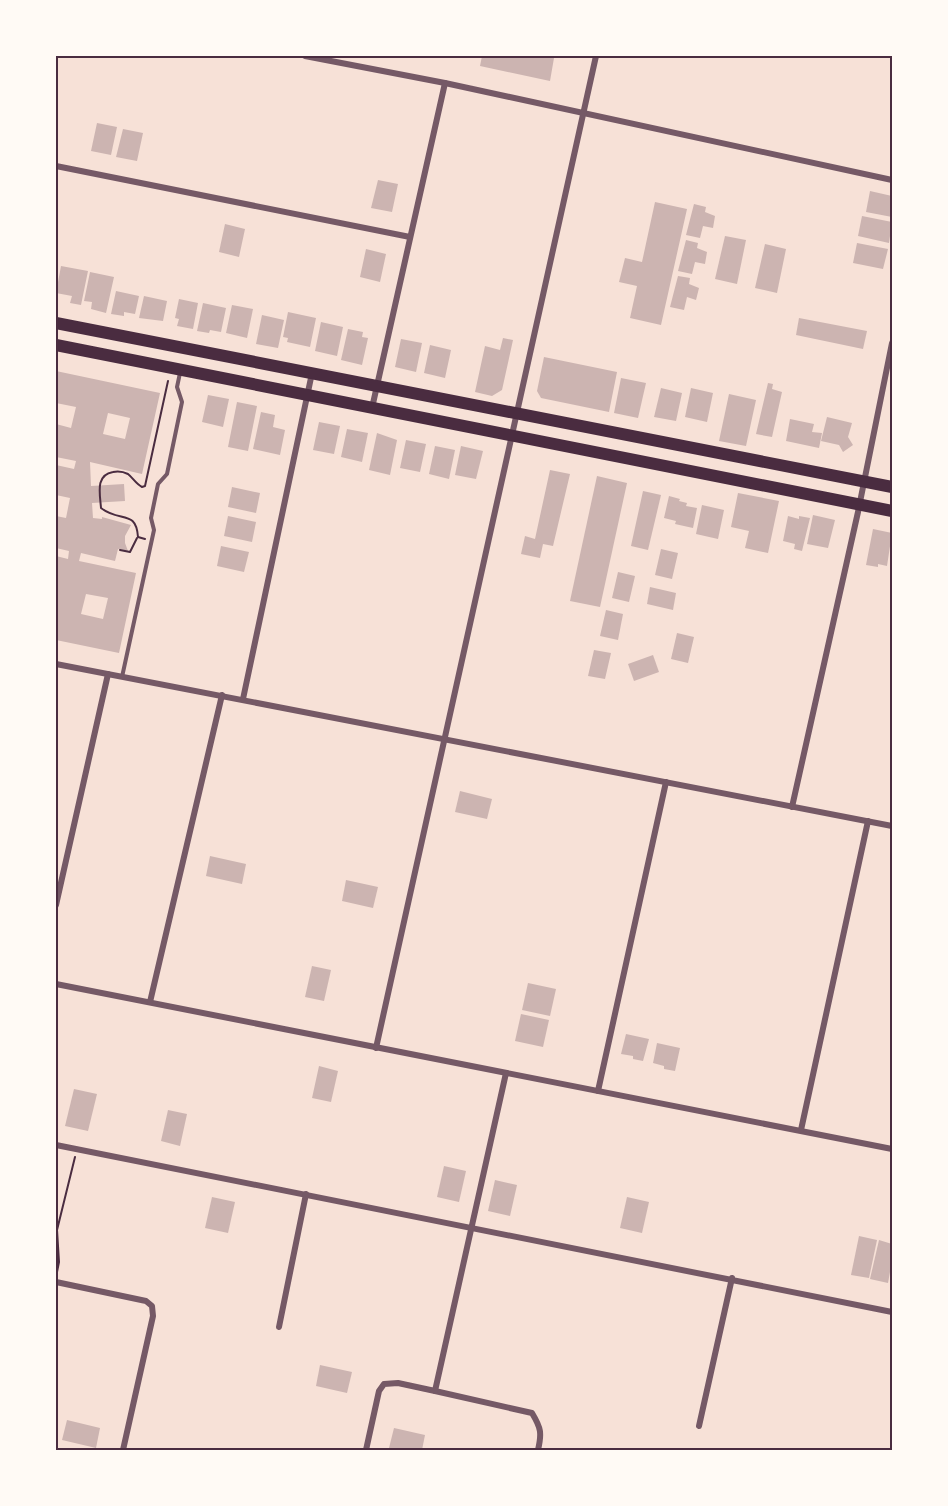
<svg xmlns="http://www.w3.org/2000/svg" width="948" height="1506" font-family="'Public Sans',sans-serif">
  <rect width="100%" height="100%" fill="#f7e1d7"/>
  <g fill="#ccb4b1" fill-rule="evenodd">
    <path d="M482 56H550V58H554L550 81 480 66Z"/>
    <path d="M97 123 117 127 111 155 91 151Z"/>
    <path d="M123 129 143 133 137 161 116 157Z"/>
    <path d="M378 180 398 184 392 212 371 208Z"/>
    <path d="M870 191 892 196V217L866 212Z"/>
    <path d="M655 202 687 209 661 325 630 318 637 286 619 282 625 258 642 262Z"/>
    <path d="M694 204 706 207 705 212 715 216 713 228 703 226 700 238 686 235Z"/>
    <path d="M862 216 892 222 889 243 858 236Z"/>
    <path d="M225 224 245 229 239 257 219 252Z"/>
    <path d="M725 236 746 240 737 284 715 279Z"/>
    <path d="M686 240 698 243 697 248 707 252 705 264 695 262 692 274 678 271Z"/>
    <path d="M857 243 888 249 883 269 853 263Z"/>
    <path d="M765 244 786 249 777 293 755 288Z"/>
    <path d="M366 249 386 254 380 282 360 277Z"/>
    <path d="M61 266 88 271 81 305 70 303 72 296 56 293Z"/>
    <path d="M90 272 114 277 106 313 91 309 92 302 84 301Z"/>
    <path d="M678 276 690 278 689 284 699 288 696 300 687 297 684 310 670 307Z"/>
    <path d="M116 291 139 296 135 314 124 312V316L111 314Z"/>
    <path d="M144 296 167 301 163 321 139 318Z"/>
    <path d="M179 299 198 303 193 329 177 326 179 319 175 318Z"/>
    <path d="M203 303 226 308 221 332 210 330 209 333 197 331Z"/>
    <path d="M232 305 253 309 247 338 226 333Z"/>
    <path d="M288 312 316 318 310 347 287 342 288 338 283 337Z"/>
    <path d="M262 315 284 320 278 348 256 344Z"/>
    <path d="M799 318 867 331 863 349 796 335Z"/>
    <path d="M321 322 343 327 337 356 315 351Z"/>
    <path d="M348 329 363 332 362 337 368 338 362 365 341 360Z"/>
    <path d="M503 338 513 340 502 390 492 396 475 392 485 346 500 350Z"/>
    <path d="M401 339 422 343 416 372 395 367Z"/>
    <path d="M430 345 451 350 445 378 424 373Z"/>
    <path d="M544 357 617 372 609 412 541 398 537 391Z"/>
    <path d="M56 371 160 393 142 474 90 462 91 486 124 484 125 501 92 503 93 518 102 519V517L131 525 125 536V543L128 551 118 549 115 561 81 553 79 561 136 573 119 653 56 640V556L68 559 69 551 56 548V516L66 518 70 498 56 495V465L74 469 76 461 56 457V424L71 428 76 407 56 403ZM108 413 130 418 125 439 103 434ZM86 594 108 598 103 619 81 614Z"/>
    <path d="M621 378 646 383 638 418 614 413Z"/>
    <path d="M768 383 773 384 772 389 782 392 772 437 756 434Z"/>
    <path d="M661 388 682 393 676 421 654 417Z"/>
    <path d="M691 388 713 393 707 422 685 417Z"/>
    <path d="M729 394 756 400 746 446 719 441Z"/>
    <path d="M208 395 229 399 223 427 202 422Z"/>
    <path d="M237 402 257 406 248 451 228 447Z"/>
    <path d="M261 412 275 415 273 427 285 430 280 455 253 449Z"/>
    <path d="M827 417 852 423 848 437 853 445 843 452 839 445 821 441Z"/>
    <path d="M790 419 814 424 812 432 822 433 819 448 786 441Z"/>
    <path d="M319 422 340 426 334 454 313 450Z"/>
    <path d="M347 429 368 433 362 462 341 457Z"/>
    <path d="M377 433 397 440 390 475 369 470Z"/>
    <path d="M406 440 426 444 420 472 400 468Z"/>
    <path d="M435 446 455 450 449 479 429 474Z"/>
    <path d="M461 446 483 451 476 479 455 475Z"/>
    <path d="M550 470 570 474 553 546 543 544 540 558 521 554 525 536 535 539Z"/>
    <path d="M597 476 627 483 600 607 570 601Z"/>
    <path d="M232 487 260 493 256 513 228 507Z"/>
    <path d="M643 491 661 495 648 550 631 546Z"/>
    <path d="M738 493 779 501 768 553 745 548 749 531 731 527Z"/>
    <path d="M669 496 680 499 679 501 687 503 686 506 697 508 693 528 675 524 676 521 664 518Z"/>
    <path d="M702 505 724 510 718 539 696 534Z"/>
    <path d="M813 515 835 520 828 548 807 544Z"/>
    <path d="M228 516 256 522 252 542 224 536Z"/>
    <path d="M788 516 799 519V516L810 518 802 551 794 549 795 544 783 541Z"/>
    <path d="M873 529 892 533 887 566 878 564V567L866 565Z"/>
    <path d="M221 546 249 552 244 572 217 566Z"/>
    <path d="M661 549 678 553 672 579 655 575Z"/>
    <path d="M618 572 635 576 629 602 612 598Z"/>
    <path d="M650 587 676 593 673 610 647 604Z"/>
    <path d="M606 610 623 614 618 640 600 636Z"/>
    <path d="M677 633 694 637 688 663 671 659Z"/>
    <path d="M594 650 611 653 605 679 588 676Z"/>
    <path d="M653 655 659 672 634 681 628 664Z"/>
    <path d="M460 791 492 799 487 819 455 812Z"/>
    <path d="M210 856 246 864 242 884 206 876Z"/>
    <path d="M346 880 378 887 373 908 342 901Z"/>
    <path d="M312 966 331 970 324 1001 305 997Z"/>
    <path d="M528 983 556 989 550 1016 522 1010Z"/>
    <path d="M521 1014 549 1020 543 1047 515 1041Z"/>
    <path d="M626 1034 649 1039 643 1061 633 1059V1056L621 1054Z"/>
    <path d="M657 1043 680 1048 675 1071 664 1069V1066L653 1063Z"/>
    <path d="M319 1066 338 1071 331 1102 312 1098Z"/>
    <path d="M74 1089 97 1094 88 1131 65 1126Z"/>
    <path d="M168 1110 187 1114 180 1146 161 1141Z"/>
    <path d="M444 1166 466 1171 459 1202 437 1197Z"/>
    <path d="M495 1180 517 1185 510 1216 488 1211Z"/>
    <path d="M212 1197 235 1202 228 1233 205 1228Z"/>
    <path d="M627 1197 649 1202 642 1233 620 1228Z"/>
    <path d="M859 1236 877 1240 869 1278 851 1275Z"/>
    <path d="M879 1240 892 1244V1261L888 1283 870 1279Z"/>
    <path d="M320 1365 352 1372 347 1393 316 1386Z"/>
    <path d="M67 1420 100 1428 96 1448 62 1440Z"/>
    <path d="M394 1428 425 1435 422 1450H400L389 1448Z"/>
  </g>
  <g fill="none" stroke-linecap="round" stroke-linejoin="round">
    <g stroke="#4a2c40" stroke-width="2">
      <path d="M145 539 138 537C136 509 120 523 101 508 100 494 95 475 113 472 118 471 124 472 128 474 133 478 136 484 142 487L145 486 168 381"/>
      <path d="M120 550 130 552 137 538"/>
      <path d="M57 1272 59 1262 57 1230 75 1157"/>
    </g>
    <path stroke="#755966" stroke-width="4" d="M122 677 154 530 151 518 158 484 167 474 182 402 177 387 180 373"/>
    <g stroke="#755966" stroke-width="6">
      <path d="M305 56 445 83 892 180"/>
      <path d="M56 166 410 237"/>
      <path d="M372 408 445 83"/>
      <path d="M56 664 892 826"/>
      <path d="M243 699 312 373"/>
      <path d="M792 807 858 512 892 343"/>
      <path d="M56 905 108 674"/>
      <path d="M56 984 892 1149"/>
      <path d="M150 1002 222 695"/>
      <path d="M376 1048 596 56"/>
      <path d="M598 1091 666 782"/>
      <path d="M801 1130 868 821"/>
      <path d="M56 1145 892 1312"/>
      <path d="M56 1282 146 1301 152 1306 153 1316 123 1450"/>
      <path d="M279 1327 306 1194"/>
      <path d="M435 1391 532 1413C541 1428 542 1433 538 1450"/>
      <path d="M699 1426 732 1278"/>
      <path d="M366 1450 379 1391 384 1384 398 1383 435 1391 506 1073"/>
    </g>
    <g stroke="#4a2c40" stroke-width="12">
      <path d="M56 323 892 487"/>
      <path d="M56 345 892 511"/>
    </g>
  </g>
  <rect width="948" height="1506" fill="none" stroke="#fffaf5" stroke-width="114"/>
  <rect x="57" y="57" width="834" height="1392" fill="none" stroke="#4a2c40" stroke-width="2"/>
</svg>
